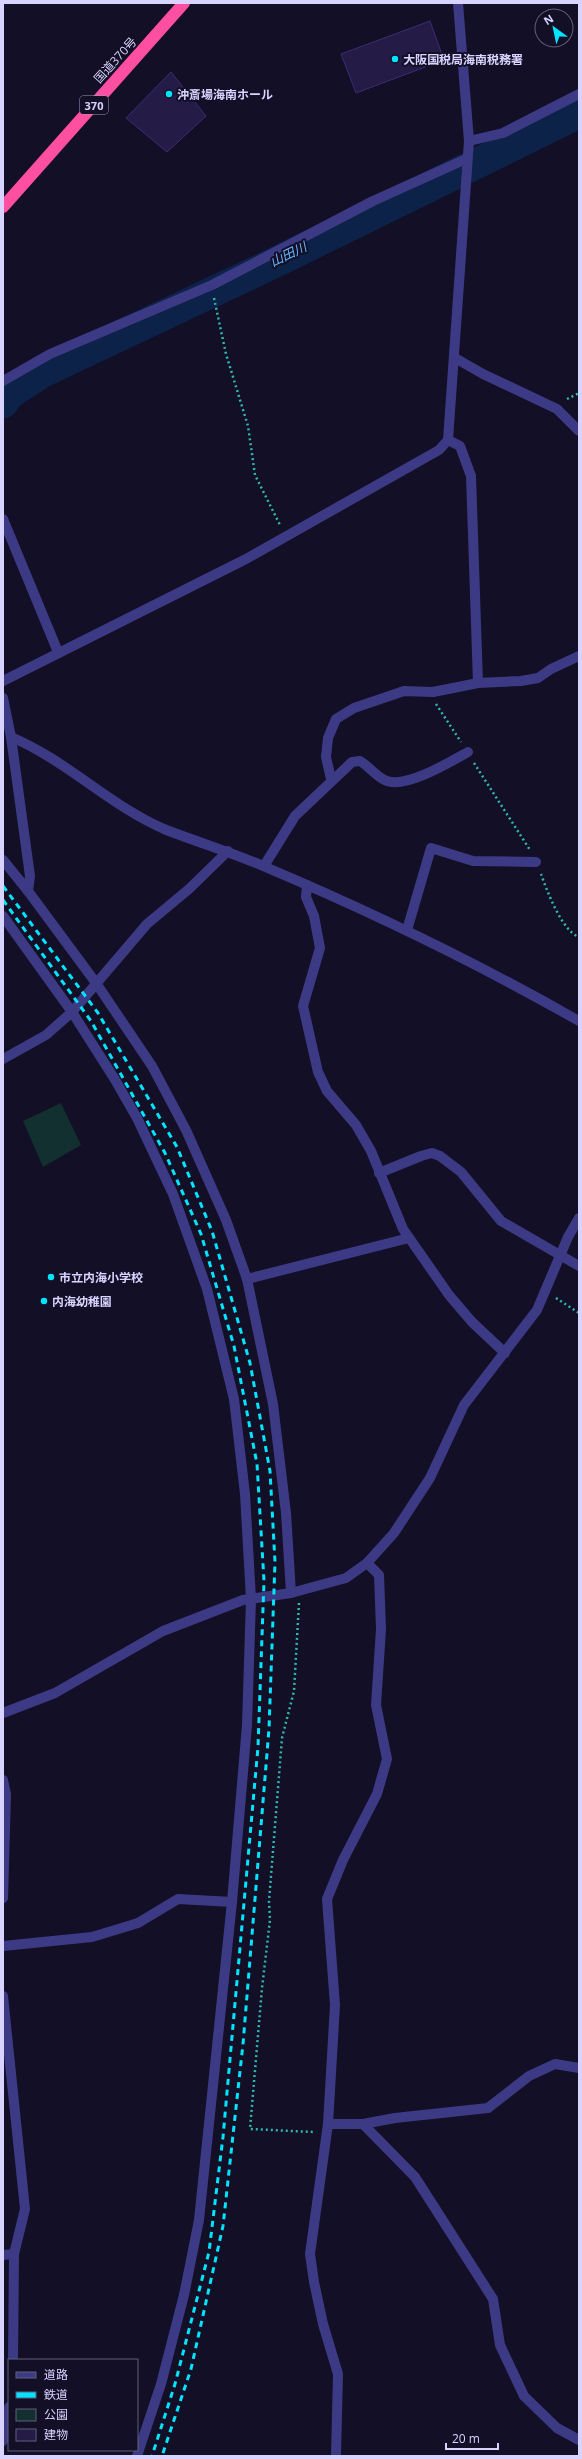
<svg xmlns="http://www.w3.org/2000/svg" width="582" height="2459" font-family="'Open Sans','Noto Sans JP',sans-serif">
  <rect width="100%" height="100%" fill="#130f26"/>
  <path fill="#12302f" d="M61 1103 81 1145 43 1167 23 1121Z"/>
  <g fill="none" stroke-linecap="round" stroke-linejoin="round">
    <path stroke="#0c2248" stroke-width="31" d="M3 403 9 394 41 373 280 260 579 113"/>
  </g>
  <g fill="#241b47" stroke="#3b2d73">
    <path d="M430 21 444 60 356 93 341 54Z"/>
    <path d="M171 72 206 116 167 152 126 118Z"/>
  </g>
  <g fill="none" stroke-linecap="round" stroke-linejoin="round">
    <g stroke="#2fb8b0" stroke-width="2.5" stroke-dasharray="2 3" stroke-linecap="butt">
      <path d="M214 298 226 354 248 426 255 475 280 525"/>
      <path d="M567 399 579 393"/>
      <path d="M436 704 461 742"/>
      <path d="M474 763 530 850"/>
      <path d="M541 874C547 891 562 931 579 937"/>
      <path d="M556 1298 579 1313"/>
      <path d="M299 1603 294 1691 282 1738 269 1901 270 1920 262 1988 250 2129 314 2132"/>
    </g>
    <g stroke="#3d3a85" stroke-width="10">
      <path d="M469 141 503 133 579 94"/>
      <path d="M455 358 483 374 557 409 579 431"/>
      <path d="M3 381 50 354 212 285 373 201 466 159"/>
      <path d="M3 519 58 652"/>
      <path d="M3 681 246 559 439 450 448 440 469 141 458 3"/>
      <path d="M478 683 521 681 538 678 551 669 579 656"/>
      <path d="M3 698 11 737 30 876 28 891 96 983 152 1066 186 1130 226 1220 247 1279 273 1404 286 1513 291 1593"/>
      <path d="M11 737C66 760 109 805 164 829 197 842 231 852 263 866 372 912 477 963 579 1021"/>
      <path d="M331 779 326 757 328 738 336 719 354 708 404 691 433 692 478 683 471 476 460 446 448 440"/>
      <path d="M3 860 28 891"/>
      <path d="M264 866 295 816 352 762 360 761C369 766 377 778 387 781 407 788 450 762 468 752"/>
      <path d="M307 885 306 897 314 916 320 948 303 1006 318 1072 327 1091 356 1125 371 1151 403 1229 449 1295 472 1322 505 1353"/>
      <path d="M3 916 72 1012 114 1078 137 1118 173 1194 207 1289 234 1399 245 1494 251 1599 247 1725 232 1902 199 2220 184 2295 161 2384 137 2456"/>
      <path d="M407 930 431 848 473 861 536 862"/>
      <path d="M3 1059 46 1035 72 1012 147 924 189 889 228 851"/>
      <path d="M379 1173 421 1156 432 1153 440 1156 461 1172 501 1221 579 1266"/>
      <path d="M247 1279 409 1238"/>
      <path d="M3 1713 55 1693 163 1631 243 1600 291 1593 346 1578 367 1563 394 1533 430 1478 464 1405 537 1310 568 1237 579 1218"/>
      <path d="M3 1780 6 1794 3 1898"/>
      <path d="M3 1946 92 1937 138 1923 178 1899 232 1902"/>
      <path d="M3 1996 25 2209 14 2254 13 2360"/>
      <path d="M328 2124H363L395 2118 488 2108 529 2076 555 2064 579 2068"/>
      <path d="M363 2124 415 2177 493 2299 500 2345 524 2396 557 2428 579 2440"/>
      <path d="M3 2255 14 2254"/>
      <path d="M3 2441 9 2407"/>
      <path d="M336 2456 338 2374 323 2324 314 2282 310 2254 328 2124 335 2005 327 1899 343 1860 377 1794 387 1759 376 1705 381 1629 379 1575 367 1563"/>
    </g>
    <path stroke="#ff4fa3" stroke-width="12" d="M3 207 184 3"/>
    <g stroke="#00e5ff" stroke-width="3" stroke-dasharray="6 5" stroke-linecap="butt">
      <path d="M3 886 98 1013 177 1147 212 1231 250 1363 270 1471 275 1562 269 1729 243 2044 223 2226 191 2369 162 2456"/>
      <path d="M3 900 91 1021 165 1153 201 1234 234 1346 257 1464 264 1581 258 1747 223 2137 209 2252 175 2384 152 2456"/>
    </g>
  </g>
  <g fill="#00e5ff" stroke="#130f26" stroke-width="1.5">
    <circle cx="395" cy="59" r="4"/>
    <circle cx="169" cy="94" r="4"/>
    <circle cx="51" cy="1277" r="4"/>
    <circle cx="44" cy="1301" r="4"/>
  </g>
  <g text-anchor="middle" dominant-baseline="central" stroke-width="4" stroke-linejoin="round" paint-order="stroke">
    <rect fill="#130f26" stroke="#9e99be" stroke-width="1" x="80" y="96" width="28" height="18" rx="3"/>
    <g font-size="11" font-weight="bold" fill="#d9d4ff">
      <text x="94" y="105">370</text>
    </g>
    <g font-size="12" font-weight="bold" fill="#d9d4ff" stroke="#130f26" text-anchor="start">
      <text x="403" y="59">大阪国税局海南税務署</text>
      <text x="177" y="94">沖斎場海南ホール</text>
      <text x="59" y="1277">市立内海小学校</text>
      <text x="52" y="1301">内海幼稚園</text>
    </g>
    <g font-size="12" fill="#d9d4ff" stroke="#130f26">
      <text transform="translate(115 60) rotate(-48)">国道370号</text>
    </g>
    <g font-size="13" font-style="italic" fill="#62b6ff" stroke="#130f26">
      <text transform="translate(288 254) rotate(-26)">山田川</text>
    </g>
  </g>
  <rect width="582" height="2459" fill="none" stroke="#d9d4ff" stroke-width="8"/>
  <rect x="8" y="2359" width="130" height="92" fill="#130f26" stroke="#625e7d"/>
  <rect x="16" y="2372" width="20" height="6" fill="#3d3a85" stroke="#625e7d"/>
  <text x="44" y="2379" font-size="12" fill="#d9d4ff">道路</text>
  <rect x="16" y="2392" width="20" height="6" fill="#00e5ff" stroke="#625e7d"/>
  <text x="44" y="2399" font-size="12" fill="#d9d4ff">鉄道</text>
  <rect x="16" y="2409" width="20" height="12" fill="#12302f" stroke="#625e7d"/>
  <text x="44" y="2419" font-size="12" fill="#d9d4ff">公園</text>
  <rect x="16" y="2429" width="20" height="12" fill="#241b47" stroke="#625e7d"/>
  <text x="44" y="2439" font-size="12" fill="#d9d4ff">建物</text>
  <g transform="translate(554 28) rotate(327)"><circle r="19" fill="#130f26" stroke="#625e7d"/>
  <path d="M0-3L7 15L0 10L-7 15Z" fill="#00e5ff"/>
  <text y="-6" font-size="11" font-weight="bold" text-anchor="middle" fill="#d9d4ff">N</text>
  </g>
  <path d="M446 2443v6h52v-6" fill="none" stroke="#d9d4ff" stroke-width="2"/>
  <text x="452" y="2443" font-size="12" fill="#d9d4ff" stroke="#130f26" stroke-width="3" paint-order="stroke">20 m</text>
</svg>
